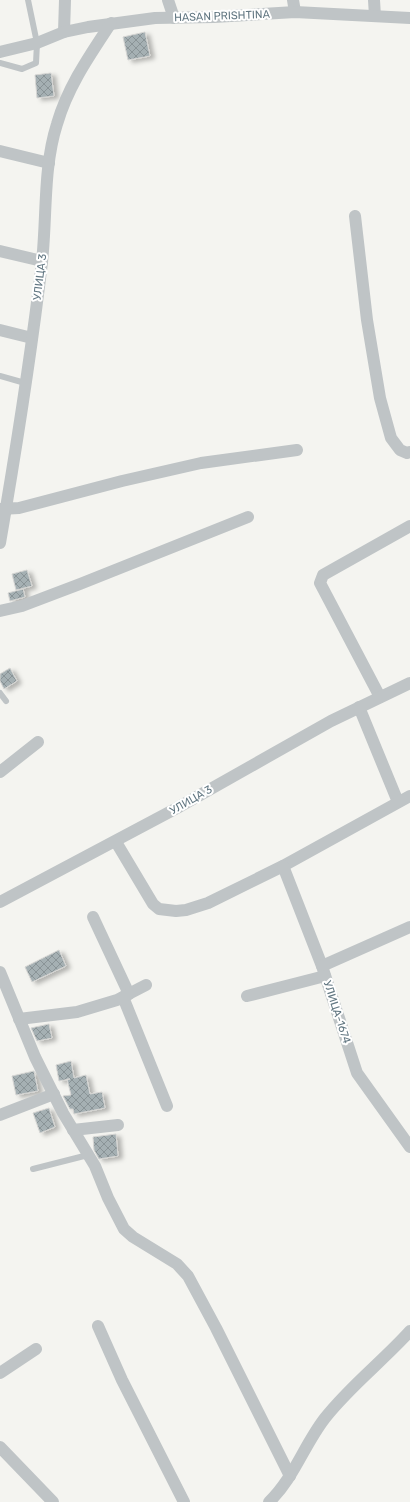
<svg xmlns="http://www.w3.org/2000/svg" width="410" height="1502" font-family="Rubik,sans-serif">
  <defs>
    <pattern id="building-cross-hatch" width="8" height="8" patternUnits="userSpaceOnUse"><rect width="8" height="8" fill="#a5b0b3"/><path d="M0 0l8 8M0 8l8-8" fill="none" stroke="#8a9497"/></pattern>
    <filter id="shadow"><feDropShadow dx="4.5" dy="2.5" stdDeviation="2" flood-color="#0004"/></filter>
  </defs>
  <rect width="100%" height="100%" fill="#f4f4f0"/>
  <g fill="url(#building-cross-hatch)" stroke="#d5d5d3" filter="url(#shadow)">
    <path d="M145 32 150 56 128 60 123 37Z"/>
    <path d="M51 73 54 96 37 98 35 75Z"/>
    <path d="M27 570 32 586 16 590 12 574Z"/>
    <path d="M23 589 25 597 10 601 8 593Z"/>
    <path d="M10 668 17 681 4 689 0 681V674Z"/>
    <path d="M59 950 66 966 32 982 25 967Z"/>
    <path d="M49 1024 52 1038 37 1041 31 1028Z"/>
    <path d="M71 1061 74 1078 86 1075 90 1094 102 1092 105 1108 74 1114 73 1109H70L63 1096 71 1095 67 1079H70L59 1081 56 1065Z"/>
    <path d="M34 1071 38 1091 16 1095 12 1076Z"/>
    <path d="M49 1108 55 1127 40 1133 33 1113Z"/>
    <path d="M116 1134 118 1156 99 1159 94 1150 93 1137Z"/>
  </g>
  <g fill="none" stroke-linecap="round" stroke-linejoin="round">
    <g stroke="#bfc4c6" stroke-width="6">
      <path d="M0 63 22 69 36 63 37 43 28 0"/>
      <path d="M0 376 25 383"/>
      <path d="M0 693 6 701"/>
      <path d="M33 1169 88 1155"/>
    </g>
    <g stroke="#bfc4c6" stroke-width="12">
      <path d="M168 0 174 18"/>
      <path d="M293 0 295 12"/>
      <path d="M374 0 375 16"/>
      <path d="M64 32 65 0"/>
      <path d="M0 52 37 43 64 32 88 27 155 18 214 17 295 12 410 18"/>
      <path d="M0 151 49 163"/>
      <path d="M355 216 367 320 380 398 391 438 400 450 407 453 410 452"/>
      <path d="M0 251 42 261"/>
      <path d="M0 330 32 338"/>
      <path d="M0 509 19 508 122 481 201 463 297 450"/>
      <path d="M0 543C16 450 31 356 42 262 47 216 43 168 57 124 68 86 90 55 111 23"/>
      <path d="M0 611 22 606 80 584 248 517"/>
      <path d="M380 697 320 583 323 575 410 526"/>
      <path d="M359 707 398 802"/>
      <path d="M0 772 38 742"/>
      <path d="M116 842 153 904 159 909 176 911 186 910 208 903 283 866 410 796"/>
      <path d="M283 866 322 966 357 1073 410 1147"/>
      <path d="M0 902 177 808 331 721 410 683"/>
      <path d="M93 917 129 994"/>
      <path d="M322 966 410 927"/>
      <path d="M0 972 35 1057 63 1113 95 1166 108 1198 124 1229 133 1237 177 1264 188 1276 216 1328 290 1476"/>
      <path d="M247 996 325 976"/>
      <path d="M123 997 167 1106"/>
      <path d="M19 1019 77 1012 117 1000 146 985"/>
      <path d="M0 1115 54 1094"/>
      <path d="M73 1130 118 1125"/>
      <path d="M98 1326 122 1380 184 1502"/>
      <path d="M0 1373 36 1349"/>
      <path d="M0 1447 53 1502"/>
      <path d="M269 1502C294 1478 304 1445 325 1418 350 1386 383 1361 410 1331"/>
    </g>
  </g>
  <g text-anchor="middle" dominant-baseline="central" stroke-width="4" stroke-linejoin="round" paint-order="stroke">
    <g font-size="11" fill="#627782" stroke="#fff">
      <text transform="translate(222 16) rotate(-2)">HASAN PRISHTINA</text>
      <text transform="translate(40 277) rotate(-83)">УЛИЦА 3</text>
      <text transform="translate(191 800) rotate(-30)">УЛИЦА 3</text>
      <text transform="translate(337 1012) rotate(72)">УЛИЦА-1674</text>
    </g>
  </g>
</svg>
